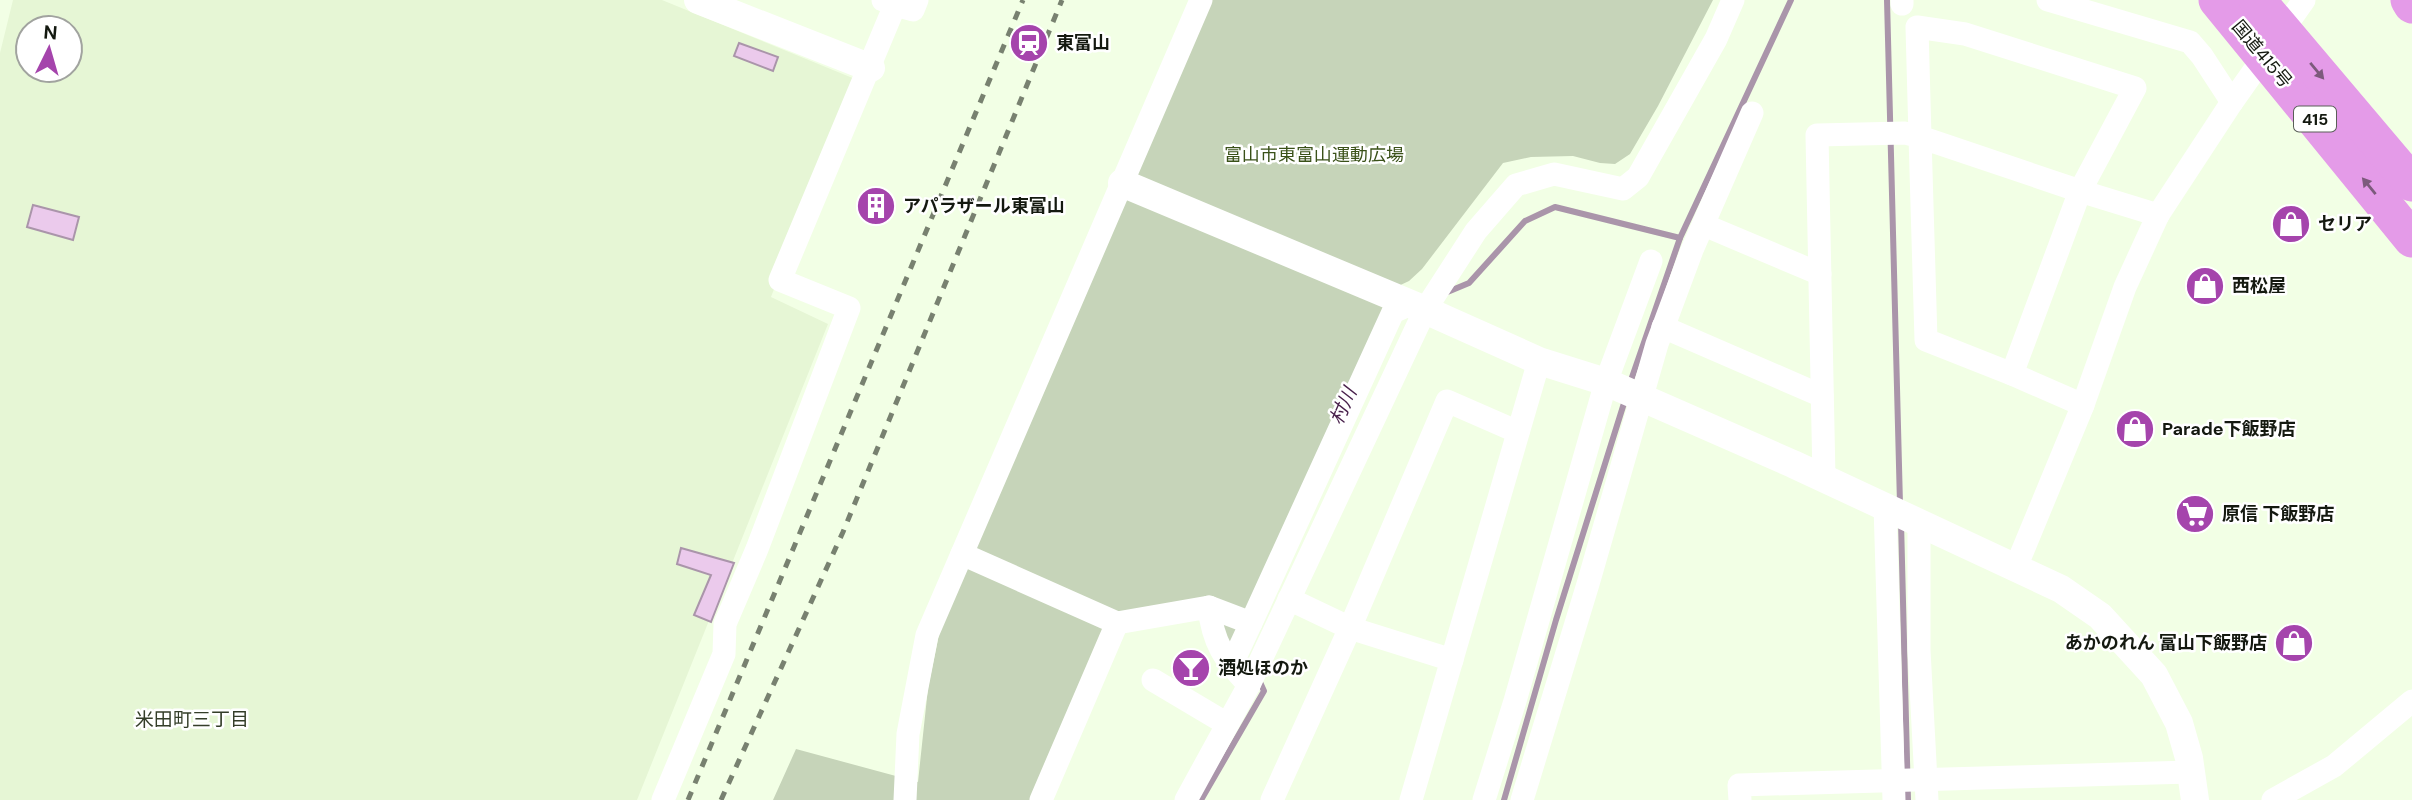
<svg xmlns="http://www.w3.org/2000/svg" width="2412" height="800" font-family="'DM Sans','Noto Sans JP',sans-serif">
  <rect width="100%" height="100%" fill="#f2ffe5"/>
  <path fill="#e6f6d5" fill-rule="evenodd" d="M13 0H662L855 79 771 297 828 324 637 800H0V53ZM28 28H70V70H28Z"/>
  <path fill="#c6d4b9" d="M1212 0H1713L1658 106 1630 154 1615 164 1600 163 1573 156 1531 157 1503 163 1422 269 1409 281 1392 289 1231 654 1212 613 1111 615 1037 800H773L796 749 918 782 928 688 941 625Z"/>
  <g fill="#ebcaec" stroke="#aa95aa" stroke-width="2">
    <path d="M739 43 778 57 773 71 734 56Z"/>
    <path d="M33 205 79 217 73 240 27 227Z"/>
    <path d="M681 548 734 563 711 622 694 615 711 575 677 564Z"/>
  </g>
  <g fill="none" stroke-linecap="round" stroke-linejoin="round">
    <g stroke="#aa95aa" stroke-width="6">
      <path d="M1887 0 1900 504"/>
      <path d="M1445 293 1469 283 1525 221 1555 207 1680 238"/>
      <path d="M1629 386 1680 238 1791 0"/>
      <path d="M1901 522 1908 800"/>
      <path d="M1201 800 1264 691 1259 680"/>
      <path d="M1504 800 1556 620 1625 400"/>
    </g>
    <g stroke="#fff" stroke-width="23">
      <path d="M1902 0V4"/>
      <path d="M2048 0 2190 42 2202 56 2232 102 2304 0"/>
      <path d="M895 5 913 10 917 0"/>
      <path d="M1704 225 1820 274"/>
      <path d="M1663 327 1822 396"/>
      <path d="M2012 374 2083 405 2016 567"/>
      <path d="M2083 405 2125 287 2158 215 2232 102"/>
      <path d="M1824 478 1817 135 1905 133 1920 137 1926 340 2012 374 2080 191 1920 137 1917 27 1965 34 2135 88 2080 191 2158 215"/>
      <path d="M1885 506 1894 800"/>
      <path d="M1919 522V650L1927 800"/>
      <path d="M962 554 1117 623 1041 800"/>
      <path d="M1289 599 1350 628 1452 660"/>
      <path d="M1209 607 1251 623 1231 666"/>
      <path d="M1117 623 1209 607C1213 643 1224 659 1249 685"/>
      <path d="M1251 623 1393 312 1404 307 1406 303"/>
      <path d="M1153 680 1227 724"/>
      <path d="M663 800 724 654 725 624 757 549 849 308 780 280 895 5 883 0"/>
      <path d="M905 800 908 734 927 635 1201 0"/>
      <path d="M1186 800 1249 685 1425 310 1476 231 1516 185 1554 174 1623 189 1638 177 1716 39 1733 0"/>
      <path d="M1272 800 1350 628 1447 401 1518 432"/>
      <path d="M1411 800 1539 361"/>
      <path d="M1484 800 1515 701 1606 382 1651 261"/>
      <path d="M1522 800 1588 584 1657 344 1692 250 1752 113"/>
      <path d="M1740 800 1739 785 2190 772"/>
      <path d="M2273 800 2334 766 2412 701"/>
    </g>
    <g stroke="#fff" stroke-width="28">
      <path d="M698 0 871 68"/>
      <path d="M1122 183 1425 310 1539 361 1606 382 1793 464 2061 589 2100 616 2154 675 2179 723 2189 758 2195 800"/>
    </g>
    <g stroke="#e49be8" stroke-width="37">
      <path d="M2217 0 2412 239"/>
      <path d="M2257 0 2412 183"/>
      <path d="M2409 0 2412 5"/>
    </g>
    <g stroke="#788170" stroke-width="5" stroke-dasharray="9 9" stroke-linecap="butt">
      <path d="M688 800 1023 0"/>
      <path d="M721 800 843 532 1062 0"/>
    </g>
  </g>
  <defs><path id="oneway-solid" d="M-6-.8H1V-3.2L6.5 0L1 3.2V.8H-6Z" transform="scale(1.75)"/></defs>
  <g fill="#7c5a7c">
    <use href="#oneway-solid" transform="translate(2317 71) rotate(50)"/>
    <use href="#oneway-solid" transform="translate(2369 186) rotate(-129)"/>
  </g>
  <defs>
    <g id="station-disc" transform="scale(2.0125)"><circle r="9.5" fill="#a544ac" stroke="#fff"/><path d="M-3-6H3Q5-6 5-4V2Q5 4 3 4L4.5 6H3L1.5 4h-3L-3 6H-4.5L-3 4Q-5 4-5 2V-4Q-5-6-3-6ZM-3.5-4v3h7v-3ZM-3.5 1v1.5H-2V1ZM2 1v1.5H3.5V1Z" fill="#fff"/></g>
    <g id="building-disc" transform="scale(2.0125)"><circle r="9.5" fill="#a544ac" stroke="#fff"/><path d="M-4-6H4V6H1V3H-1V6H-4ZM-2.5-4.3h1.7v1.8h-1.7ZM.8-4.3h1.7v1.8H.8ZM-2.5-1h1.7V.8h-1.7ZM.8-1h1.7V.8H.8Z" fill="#fff"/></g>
    <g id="shop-disc" transform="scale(2.0125)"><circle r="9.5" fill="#a544ac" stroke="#fff"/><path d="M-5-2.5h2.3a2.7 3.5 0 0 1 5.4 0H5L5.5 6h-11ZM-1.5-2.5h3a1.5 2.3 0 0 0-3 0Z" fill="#fff"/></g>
    <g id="supermarket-disc" transform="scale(2.0125)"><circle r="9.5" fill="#a544ac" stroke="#fff"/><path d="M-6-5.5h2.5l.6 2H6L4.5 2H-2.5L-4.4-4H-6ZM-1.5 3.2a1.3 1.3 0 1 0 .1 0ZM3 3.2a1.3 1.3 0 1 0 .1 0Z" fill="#fff"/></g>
    <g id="bar-disc" transform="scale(2.0125)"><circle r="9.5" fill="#a544ac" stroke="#fff"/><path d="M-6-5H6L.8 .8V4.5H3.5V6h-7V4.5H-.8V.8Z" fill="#fff"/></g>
  </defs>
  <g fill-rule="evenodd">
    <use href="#station-disc" x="1029" y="43"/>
    <use href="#building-disc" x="876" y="206"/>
    <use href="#shop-disc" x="2291" y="224"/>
    <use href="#shop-disc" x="2205" y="286"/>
    <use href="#shop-disc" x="2135" y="429"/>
    <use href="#supermarket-disc" x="2195" y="514"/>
    <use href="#shop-disc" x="2294" y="643"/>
    <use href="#bar-disc" x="1191" y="668"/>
  </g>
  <g text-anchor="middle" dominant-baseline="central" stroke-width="5" stroke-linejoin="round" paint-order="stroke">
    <rect fill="#fff" stroke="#5a5e58" stroke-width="2" x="2294" y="106.5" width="42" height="25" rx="5"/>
    <g font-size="16" font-weight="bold" fill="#141910">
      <text x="2315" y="119">415</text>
    </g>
    <g font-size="18" font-weight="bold" fill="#141910" stroke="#fff" text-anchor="start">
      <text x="1056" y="43">東富山</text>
      <text x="903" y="206">アパラザール東富山</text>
      <text x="2318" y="224">セリア</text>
      <text x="2232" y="286">西松屋</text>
      <text x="2162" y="429">Parade下飯野店</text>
      <text x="2222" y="514">原信 下飯野店</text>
      <text x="2267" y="643" text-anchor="end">あかのれん 富山下飯野店</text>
      <text x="1218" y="668">酒処ほのか</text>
    </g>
    <g font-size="18" fill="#141910" stroke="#fff">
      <text transform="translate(2262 54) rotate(50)">国道415号</text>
    </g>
    <g font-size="18" fill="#3a5118" stroke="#fff">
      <text x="1314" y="155">富山市東富山運動広場</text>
    </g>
    <g font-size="19" font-style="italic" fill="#49214c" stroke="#fff">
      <text transform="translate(1343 406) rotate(-66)">村川</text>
    </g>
    <g font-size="19" fill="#343e29" stroke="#fff">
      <text x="192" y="719">米田町三丁目</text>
    </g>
  </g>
  <g transform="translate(49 49) rotate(5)"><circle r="33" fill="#ffffff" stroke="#a1a39f" stroke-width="2"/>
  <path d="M0-5L12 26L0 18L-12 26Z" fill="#a544ac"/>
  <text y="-10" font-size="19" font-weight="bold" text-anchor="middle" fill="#141910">N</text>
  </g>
</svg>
